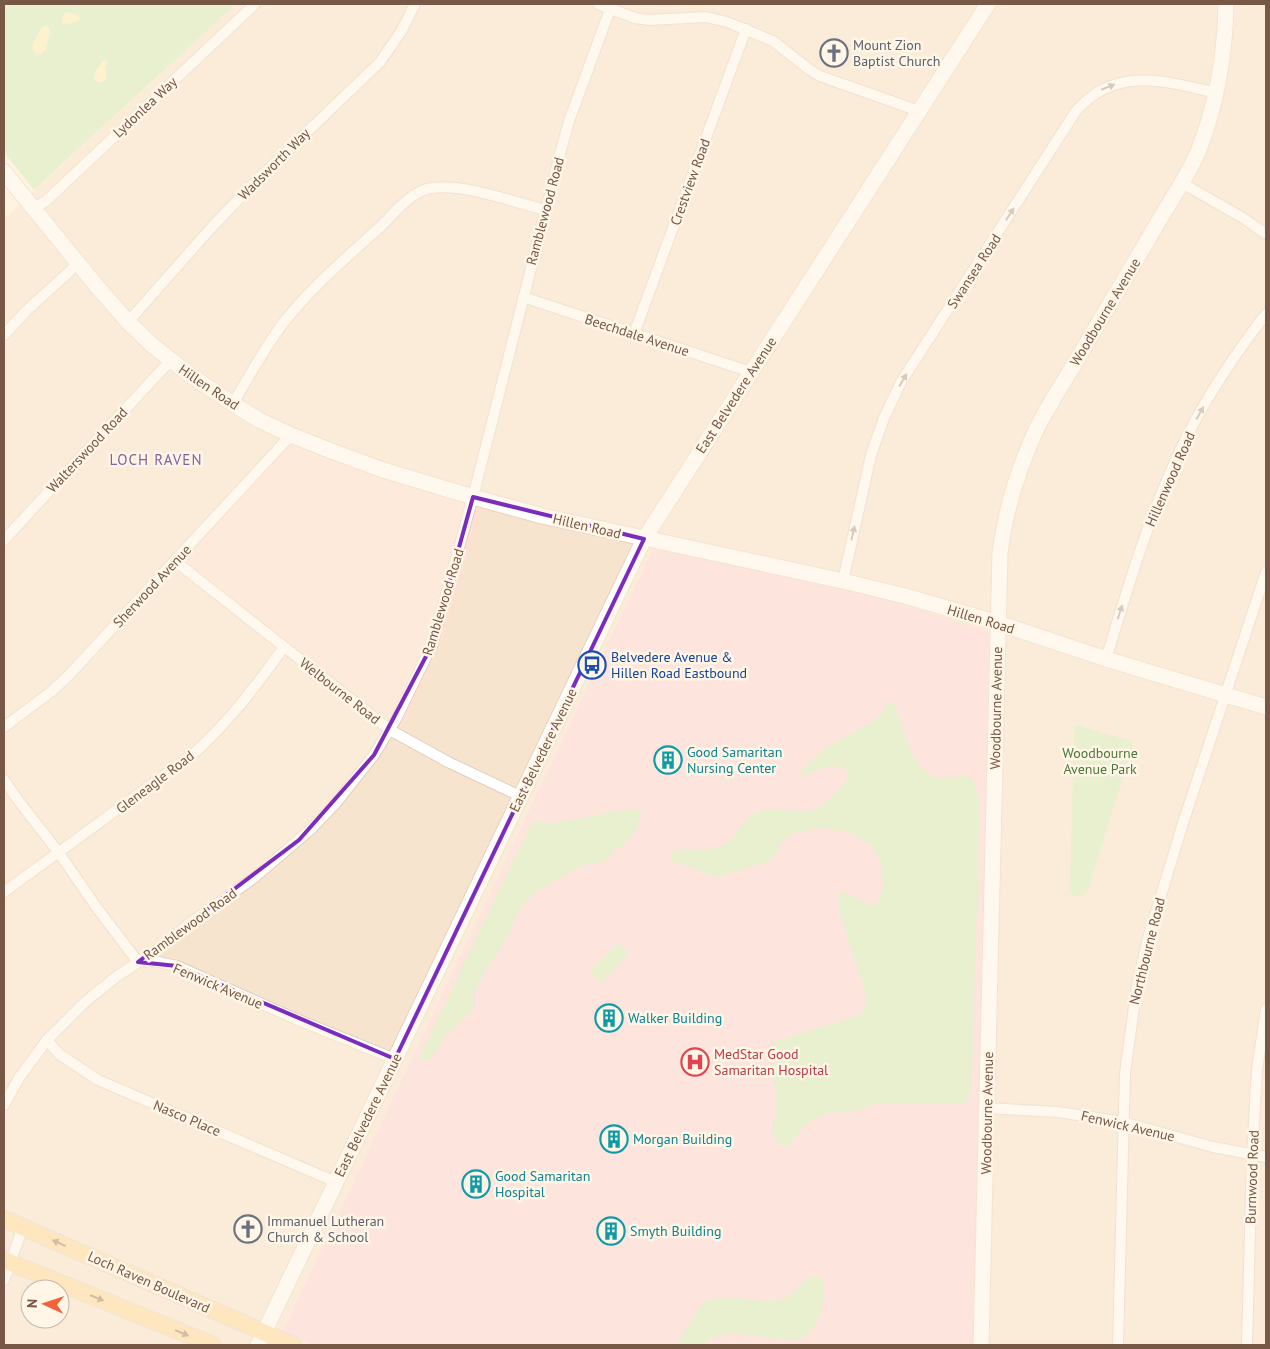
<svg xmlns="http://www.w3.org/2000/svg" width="1270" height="1349" font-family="'PT Sans',sans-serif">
  <rect width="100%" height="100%" fill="#fef2e0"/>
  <g fill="#f6e4ce" fill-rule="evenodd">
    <path d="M236 4H1266V1345H974L653 549 284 1332 314 1345H4V219ZM30 1289H60V1319H30Z"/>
    <path d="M709 1343 871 1344 708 1345Z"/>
  </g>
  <path fill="#ffe0d3" d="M293 431 484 499 444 635 403 727 177 560Z"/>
  <path fill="#fdd2d7" d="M653 549 864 592 989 632 974 1345 709 1343 708 1345H314L283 1332Z"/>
  <g fill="#d0edbd">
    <path d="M4 4H236L34 190 4 152Z"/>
    <path d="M890 702H893C897 706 897 710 899 715 906 737 910 760 929 774 946 787 967 766 974 782 983 804 978 830 978 853 978 864 979 876 979 887 979 901 976 915 976 929 973 984 976 1040 970 1095L966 1102 960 1104H874L854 1112 827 1113 816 1117 804 1126 789 1147C782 1147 776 1146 774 1137 772 1127 776 1113 775 1102 775 1082 771 1062 774 1042L859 1015C868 1008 866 999 864 989L839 910 838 897 841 891H844C851 897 862 900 870 905L877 903 882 892 883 882 880 861 871 845 846 831 831 830 824 827 792 834 781 842 777 852 772 860 745 869 716 877 672 861C670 857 671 853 674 850 694 849 721 854 735 835 741 827 745 817 755 813 777 804 798 815 816 809 823 806 829 799 834 794 840 789 848 780 849 773 837 759 818 770 804 776H801L800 774 801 771 821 751 872 722 883 711 885 706Z"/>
    <path d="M1077 725 1130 741 1133 745 1088 890C1083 896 1079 899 1071 894L1070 889 1074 730V727Z"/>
    <path d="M632 809 640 811 642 814 636 831 621 847 613 850 608 861 590 864 576 869 533 894 518 912 510 932 498 952 487 967 474 994V1008L446 1035 431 1060H420V1056L531 824 536 821 555 823 610 812Z"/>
    <path d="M618 943 629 954 601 983 589 972Z"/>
    <path d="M813 1275 821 1277C830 1291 819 1325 807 1335 801 1339 795 1340 788 1340 766 1339 717 1324 704 1345H676L701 1306 711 1299 736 1298 765 1301 783 1299 790 1295 802 1283Z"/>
  </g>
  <g fill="#fff0b9">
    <path d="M66 12 77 14 80 18C77 24 68 24 62 23L63 16Z"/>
    <path d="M47 25 50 30 46 50 41 54 36 53 32 49 33 44 42 27Z"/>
    <path d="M104 60 108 62 105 67C107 75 108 81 99 83L94 80C93 74 99 64 104 60Z"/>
  </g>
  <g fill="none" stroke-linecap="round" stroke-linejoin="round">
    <g stroke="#e3cebb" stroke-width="12">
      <g id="street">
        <path d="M598 4 635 18 649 20 706 17 727 22 773 41 810 70 820 76 919 111"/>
        <path d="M1182 183 1243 218 1266 234"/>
        <path d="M33 208 46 201 255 4"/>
        <path d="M523 297 751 372"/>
        <path d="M128 322 211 228 254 183 380 62 402 30 415 4"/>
        <path d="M634 334 746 29"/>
        <path d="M4 335 26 311 69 272 78 262"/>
        <path d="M233 404C248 377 263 351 281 326 309 289 346 258 380 227 394 214 407 195 427 189 457 181 514 202 545 210"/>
        <path d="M4 540 171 360"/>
        <path d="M175 561 390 730 448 762 520 796"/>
        <path d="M843 581 871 455 884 418 901 382 1076 111C1116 65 1165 81 1216 93"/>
        <path d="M1106 659C1126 594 1145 528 1173 466 1196 413 1231 359 1266 314"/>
        <path d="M4 727 52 691 69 675 291 435"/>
        <path d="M4 780 18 800 59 853 97 908 138 962 153 961 177 966 296 1019 395 1059"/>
        <path d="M4 892 192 755C228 723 256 686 284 647"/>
        <path d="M47 1040 59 1054 98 1080 336 1182"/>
        <path d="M4 1105 19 1078 47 1040 85 1002 116 977 162 946 190 923 255 877 310 830 336 803 374 755 396 719 432 645 473 497 560 154 569 121 612 4"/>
        <path d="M987 1108 1058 1112 1123 1122 1213 1147 1266 1157"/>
        <path d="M4 1280 23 1227"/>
        <path d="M1118 1345 1125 1073 1137 985 1149 935 1183 823 1266 572"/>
        <path d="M1247 1345 1252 1155 1257 1070 1266 1009"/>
      </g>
    </g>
    <g stroke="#ead1ba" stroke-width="17">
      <g id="secondary">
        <path d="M4 172 95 284 128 322 152 345 190 375 233 404 259 420 291 435 334 452 383 470 473 497 542 516 843 581 905 596 998 623 1106 659 1266 707"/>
        <path d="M258 1345 644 539 988 4"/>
        <path d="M981 1345 1000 553C1005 511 1018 470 1036 430 1048 405 1064 382 1078 358 1104 313 1131 269 1157 224 1171 200 1187 177 1198 152 1217 104 1225 55 1226 4"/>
      </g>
    </g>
    <g stroke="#dcd3cf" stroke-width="18">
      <g id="primary">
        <path d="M4 1219 293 1345"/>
        <path d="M4 1260 213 1345"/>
      </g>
    </g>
    <use href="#street" stroke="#fff" stroke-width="10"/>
    <use href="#secondary" stroke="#fff" stroke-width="15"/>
    <use href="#primary" stroke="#ffd896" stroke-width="16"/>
  </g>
  <defs><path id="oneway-solid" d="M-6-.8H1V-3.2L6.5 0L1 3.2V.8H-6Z" transform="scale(1.25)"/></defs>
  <g fill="#ad9a8f">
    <use href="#oneway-solid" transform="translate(1108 87) rotate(-22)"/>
    <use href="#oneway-solid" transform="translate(1010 214) rotate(-57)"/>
    <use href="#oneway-solid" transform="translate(903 380) rotate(-59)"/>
    <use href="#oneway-solid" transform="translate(1200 413) rotate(-61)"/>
    <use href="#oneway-solid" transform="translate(853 533) rotate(-78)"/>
    <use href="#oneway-solid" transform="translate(1120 612) rotate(-72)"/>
  </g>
  <g fill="#a07e5d">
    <use href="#oneway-solid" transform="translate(59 1243) rotate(-156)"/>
    <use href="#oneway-solid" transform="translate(97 1298) rotate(22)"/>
    <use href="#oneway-solid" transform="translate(182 1333) rotate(22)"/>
  </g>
  <path d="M0 0H1270V1349H0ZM473 497 644 539 395 1059 177 966 138 962 299 840 374 755 432 645Z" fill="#fef2e0" fill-opacity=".55" fill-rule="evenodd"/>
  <path fill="none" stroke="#7b2cbf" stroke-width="4" stroke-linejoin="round" d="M473 497 644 539 395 1059 177 966 138 962 299 840 374 755 432 645Z"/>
  <defs>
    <g id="church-ring" transform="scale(1.4375)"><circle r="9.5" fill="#fff6e8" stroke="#6b7280" stroke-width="1.5"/><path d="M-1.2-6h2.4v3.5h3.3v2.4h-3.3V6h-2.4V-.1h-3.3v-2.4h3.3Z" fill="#6b7280"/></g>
    <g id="bus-ring" transform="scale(1.4375)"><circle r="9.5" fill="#fff6e8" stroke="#1a4fb4" stroke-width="1.5"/><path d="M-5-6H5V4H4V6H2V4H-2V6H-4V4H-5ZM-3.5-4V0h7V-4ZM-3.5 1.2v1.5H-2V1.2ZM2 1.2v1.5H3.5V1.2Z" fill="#1a4fb4"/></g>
    <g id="building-ring" transform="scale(1.4375)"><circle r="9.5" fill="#fff6e8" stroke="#0f9aa8" stroke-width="1.5"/><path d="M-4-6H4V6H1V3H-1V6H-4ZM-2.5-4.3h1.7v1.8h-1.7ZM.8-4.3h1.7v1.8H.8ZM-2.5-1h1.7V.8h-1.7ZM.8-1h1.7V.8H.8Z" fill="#0f9aa8"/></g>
    <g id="hospital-ring" transform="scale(1.4375)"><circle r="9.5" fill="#fff6e8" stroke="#e0444e" stroke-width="1.5"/><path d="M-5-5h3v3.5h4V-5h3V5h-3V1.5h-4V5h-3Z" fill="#e0444e"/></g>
  </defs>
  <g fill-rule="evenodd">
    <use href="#church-ring" x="834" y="53"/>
    <use href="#bus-ring" x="592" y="665"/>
    <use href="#building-ring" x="668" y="760"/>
    <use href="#building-ring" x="609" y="1018"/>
    <use href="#hospital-ring" x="695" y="1062"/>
    <use href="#building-ring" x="614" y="1139"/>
    <use href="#building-ring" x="476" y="1184"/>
    <use href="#church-ring" x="248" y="1229"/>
    <use href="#building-ring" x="611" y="1231"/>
  </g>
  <g text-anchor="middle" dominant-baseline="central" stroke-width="5" stroke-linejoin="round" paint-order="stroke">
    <g font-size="14" fill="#5b616d" stroke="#fff6e8" text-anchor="start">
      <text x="853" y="45">Mount Zion<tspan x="853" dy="16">Baptist Church</tspan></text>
      <text x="267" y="1221">Immanuel Lutheran<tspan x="267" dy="16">Church &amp; School</tspan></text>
    </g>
    <g font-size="14" fill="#775745" stroke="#fff6e8">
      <text transform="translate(145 107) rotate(-43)">Lydonlea Way</text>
      <text transform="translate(274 164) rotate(-45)">Wadsworth Way</text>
      <text transform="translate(690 182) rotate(-70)">Crestview Road</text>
      <text transform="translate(545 211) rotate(-75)">Ramblewood Road</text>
      <text transform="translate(974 271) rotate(-57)">Swansea Road</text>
      <text transform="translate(1105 312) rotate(-59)">Woodbourne Avenue</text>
      <text transform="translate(637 335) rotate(18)">Beechdale Avenue</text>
      <text transform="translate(209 387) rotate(34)">Hillen Road</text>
      <text transform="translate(736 395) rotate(-57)">East Belvedere Avenue</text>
      <text transform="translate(87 450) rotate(-47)">Walterswood Road</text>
      <text transform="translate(1170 479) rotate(-66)">Hillenwood Road</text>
      <text transform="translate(587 526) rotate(13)">Hillen Road</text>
      <text transform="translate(152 586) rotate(-47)">Sherwood Avenue</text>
      <text transform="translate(443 602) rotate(-73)">Ramblewood Road</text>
      <text transform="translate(981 619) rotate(17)">Hillen Road</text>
      <text transform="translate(340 691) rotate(38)">Welbourne Road</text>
      <text transform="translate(996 708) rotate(-89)">Woodbourne Avenue</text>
      <text transform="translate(543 750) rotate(-64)">East Belvedere Avenue</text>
      <text transform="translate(155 782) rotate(-37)">Gleneagle Road</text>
      <text transform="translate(190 924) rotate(-36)">Ramblewood Road</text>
      <text transform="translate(1147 951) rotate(-76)">Northbourne Road</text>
      <text transform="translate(218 986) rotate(23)">Fenwick Avenue</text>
      <text transform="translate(987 1113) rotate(-89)">Woodbourne Avenue</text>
      <text transform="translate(368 1115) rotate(-64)">East Belvedere Avenue</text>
      <text transform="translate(187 1118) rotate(23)">Nasco Place</text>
      <text transform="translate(1128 1126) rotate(13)">Fenwick Avenue</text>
      <text transform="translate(1252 1177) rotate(-88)">Burnwood Road</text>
      <text transform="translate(149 1282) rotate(24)">Loch Raven Boulevard</text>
    </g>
    <g font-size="14" fill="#164399" stroke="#fff6e8" text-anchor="start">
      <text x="611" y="657">Belvedere Avenue &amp;<tspan x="611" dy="16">Hillen Road Eastbound</tspan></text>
    </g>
    <g font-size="14" fill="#0d838f" stroke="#fff6e8" text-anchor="start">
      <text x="687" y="752">Good Samaritan<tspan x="687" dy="16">Nursing Center</tspan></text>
      <text x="628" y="1018">Walker Building</text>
      <text x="633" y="1139">Morgan Building</text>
      <text x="495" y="1176">Good Samaritan<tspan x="495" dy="16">Hospital</tspan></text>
      <text x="630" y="1231">Smyth Building</text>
    </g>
    <g font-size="14" fill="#4c783a" stroke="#fff6e8">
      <text x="1100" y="753">Woodbourne<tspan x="1100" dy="16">Avenue Park</tspan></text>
    </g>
    <g font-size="14" fill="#be3a42" stroke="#fff6e8" text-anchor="start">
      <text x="714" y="1054">MedStar Good<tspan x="714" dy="16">Samaritan Hospital</tspan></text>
    </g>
    <g font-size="15" letter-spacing="1" fill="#87609b" stroke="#fff6e8">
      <text x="156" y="459">LOCH RAVEN</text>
    </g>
  </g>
  <rect width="1270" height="1349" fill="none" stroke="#775745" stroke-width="10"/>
  <g transform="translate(45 1304) rotate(273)"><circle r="24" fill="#fff6e8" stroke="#c9b6a7"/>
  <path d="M0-4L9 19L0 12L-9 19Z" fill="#f3633a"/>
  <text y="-8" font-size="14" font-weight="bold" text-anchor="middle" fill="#775745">N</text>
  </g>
</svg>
